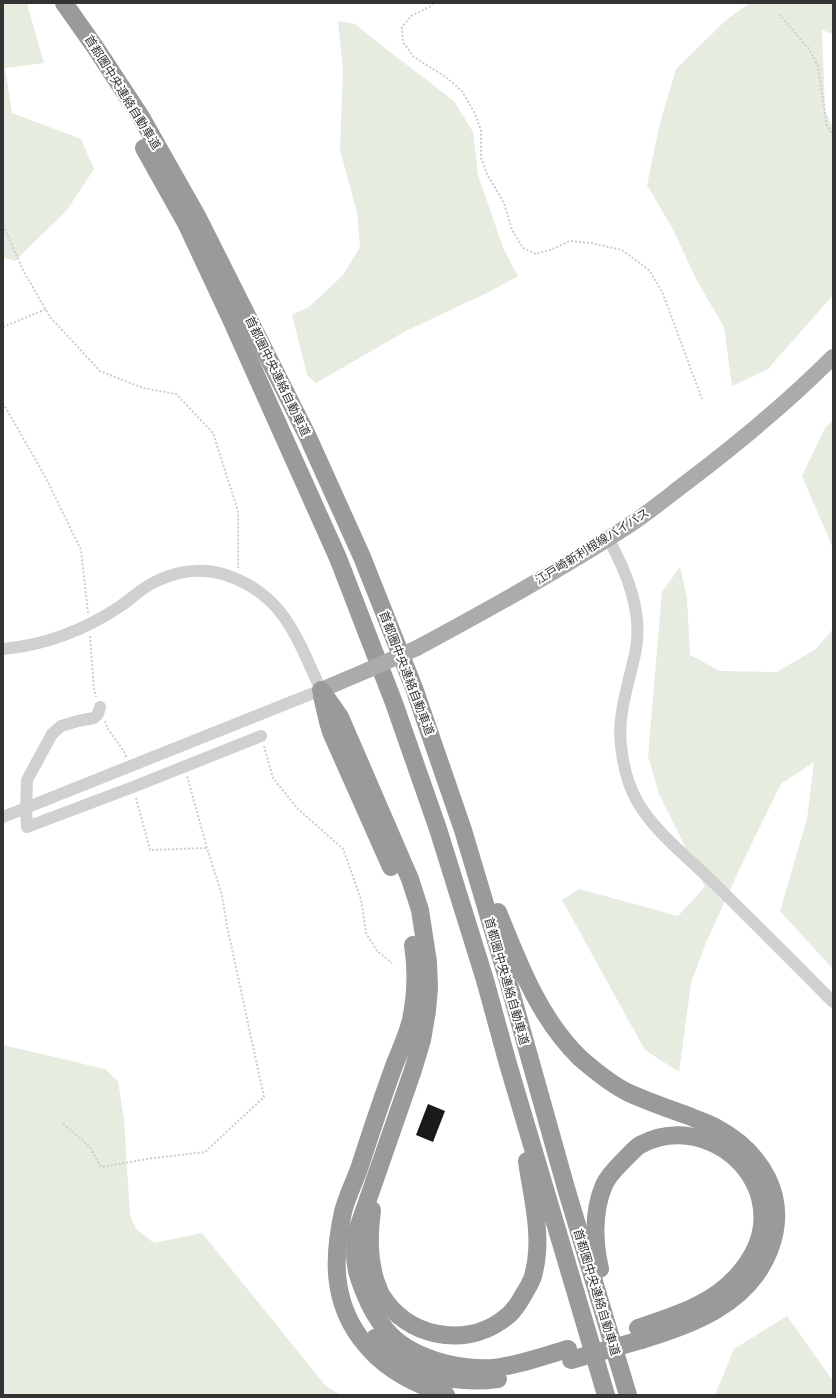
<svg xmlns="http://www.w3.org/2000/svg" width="836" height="1398" font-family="'Titillium Web','Noto Sans JP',sans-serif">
  <rect width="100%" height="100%" fill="#fff"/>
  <g fill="#e6ecdf">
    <path d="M3 3H26L27 4 44 63 5 68 12 113 81 139 94 169 67 210 15 261 3 257Z"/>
    <path d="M750 3H833V34L822 30 825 111 833 128V295L768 369 732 386 724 327 696 279 674 231 647 185 659 127 676 69 726 20Z"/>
    <path d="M338 21 355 24 390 52 454 101 473 132 478 175 504 250 518 276 489 292 406 331 316 383 307 375 292 315 309 307 343 275 360 247 357 212 340 150 343 70Z"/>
    <path d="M833 420V548L802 476 825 428Z"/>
    <path d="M680 567 687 597 690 655 720 671 777 672 816 649 833 629V969L780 911 807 819 814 762 781 784 745 857 705 945 691 983 679 1072 645 1050 562 900 579 889 678 916 705 887 659 794 648 756 662 592Z"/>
    <path d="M3 1045 105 1069 118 1081 124 1120 130 1215 136 1229 154 1243 202 1233 325 1385 340 1395H3Z"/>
    <path d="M787 1316 833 1381V1395H715L734 1349Z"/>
  </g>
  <path fill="#1a1a1a" d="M428 1104 445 1111 433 1142 416 1135Z"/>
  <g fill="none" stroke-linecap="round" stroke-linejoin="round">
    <g stroke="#cdcdcd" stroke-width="2" stroke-dasharray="2 2" stroke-linecap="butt">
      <path d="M433 3 431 6 411 16 402 27 403 42 414 57 447 78 462 91 474 112 481 130V158L487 174 504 203 512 230 523 248 536 254 550 250 570 241 591 243 622 250 650 271 663 294 702 399"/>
      <path d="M779 14 809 49 818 66 827 126 833 135"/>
      <path d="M3 225 24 272 50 317 100 371 143 388 176 394 213 433 238 511V568"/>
      <path d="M3 327 46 309"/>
      <path d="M3 403 46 478 81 550 88 613"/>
      <path d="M90 636 94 689 96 697"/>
      <path d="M105 721 108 729 125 753 126 757"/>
      <path d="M264 746 273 778 298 809 343 849 361 899 366 933 377 951 392 963"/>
      <path d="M136 798 150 850 207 848"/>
      <path d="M63 1124 90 1147 101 1167 154 1158 205 1152 264 1097 227 926 222 895 207 848 187 776"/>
    </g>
    <g stroke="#d0d0d0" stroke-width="12">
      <path d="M608 538C627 573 644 613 635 654 629 682 617 716 621 746 623 764 628 785 637 801 654 831 686 856 711 880 752 921 793 961 833 1002"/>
      <path d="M3 649C46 645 83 631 119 607 132 599 143 586 159 580 180 570 204 568 226 575 285 595 297 639 321 690L3 817"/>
      <path d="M100 707 98 714 94 718 78 721 61 726 52 734 27 780 26 808 27 827 133 787 261 736"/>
    </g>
    <g stroke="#ababab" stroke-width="16">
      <path d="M417 648C489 609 562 569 631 524 652 510 671 494 691 479 741 441 789 401 833 357"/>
      <path d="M321 690 368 670"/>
    </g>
    <g stroke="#9a9a9a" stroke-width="18">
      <path d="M64 3 95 47 141 117 198 218 307 435 362 557 414 688 463 830 508 981 566 1188 628 1395"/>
      <path d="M144 148 186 223 230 317 338 558 394 703 438 829 485 980 508 1064 606 1395"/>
      <path d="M321 690 340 717 410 879 420 910 428 962 429 988 427 1011 422 1040 413 1070 357 1231C355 1243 354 1253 356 1265 357 1275 361 1284 365 1294 370 1307 377 1319 386 1330 409 1358 457 1370 492 1368 517 1366 543 1356 568 1349"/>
      <path d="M322 696 328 722 331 732 391 867"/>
      <path d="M498 912C519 964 539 1018 580 1058 595 1071 612 1085 629 1093 649 1102 669 1109 689 1116 697 1120 707 1122 715 1127 762 1152 790 1198 769 1251 748 1304 692 1325 641 1340"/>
      <path d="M413 945C417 970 416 995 411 1020 407 1036 400 1051 394 1066 382 1099 371 1132 360 1166 355 1181 347 1196 343 1212 333 1257 332 1300 361 1339 370 1351 381 1362 394 1370 410 1381 428 1388 446 1395"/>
      <path d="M372 1210C369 1235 368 1258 376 1282 378 1286 379 1292 382 1296 406 1336 463 1348 501 1321 505 1318 511 1314 514 1309 518 1305 521 1299 524 1294 528 1287 533 1280 534 1272 543 1236 532 1197 527 1161"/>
      <path d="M600 1269C594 1242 593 1211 604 1185 608 1176 615 1169 622 1162 628 1156 634 1149 640 1145 697 1114 769 1162 762 1226 759 1253 739 1278 718 1293 694 1310 665 1319 638 1328"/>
      <path d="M375 1338C407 1373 452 1385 498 1379"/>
    </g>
    <path stroke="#ababab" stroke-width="16" d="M368 670 417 648"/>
    <path stroke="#9a9a9a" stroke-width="18" d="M571 1360 641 1340"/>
  </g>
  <g text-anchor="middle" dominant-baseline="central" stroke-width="4" stroke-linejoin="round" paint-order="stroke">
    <g font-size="12" fill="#333" stroke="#fff">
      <text transform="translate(123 92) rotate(58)">首都圏中央連絡自動車道</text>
      <text transform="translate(278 376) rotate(64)">首都圏中央連絡自動車道</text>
      <text transform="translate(592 546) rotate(-32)">江戸崎新利根線バイパス</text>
      <text transform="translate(407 673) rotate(69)">首都圏中央連絡自動車道</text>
      <text transform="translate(507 981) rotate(74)">首都圏中央連絡自動車道</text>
      <text transform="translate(597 1292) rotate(73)">首都圏中央連絡自動車道</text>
    </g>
  </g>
  <rect width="836" height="1398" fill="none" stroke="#333333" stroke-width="8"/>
</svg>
